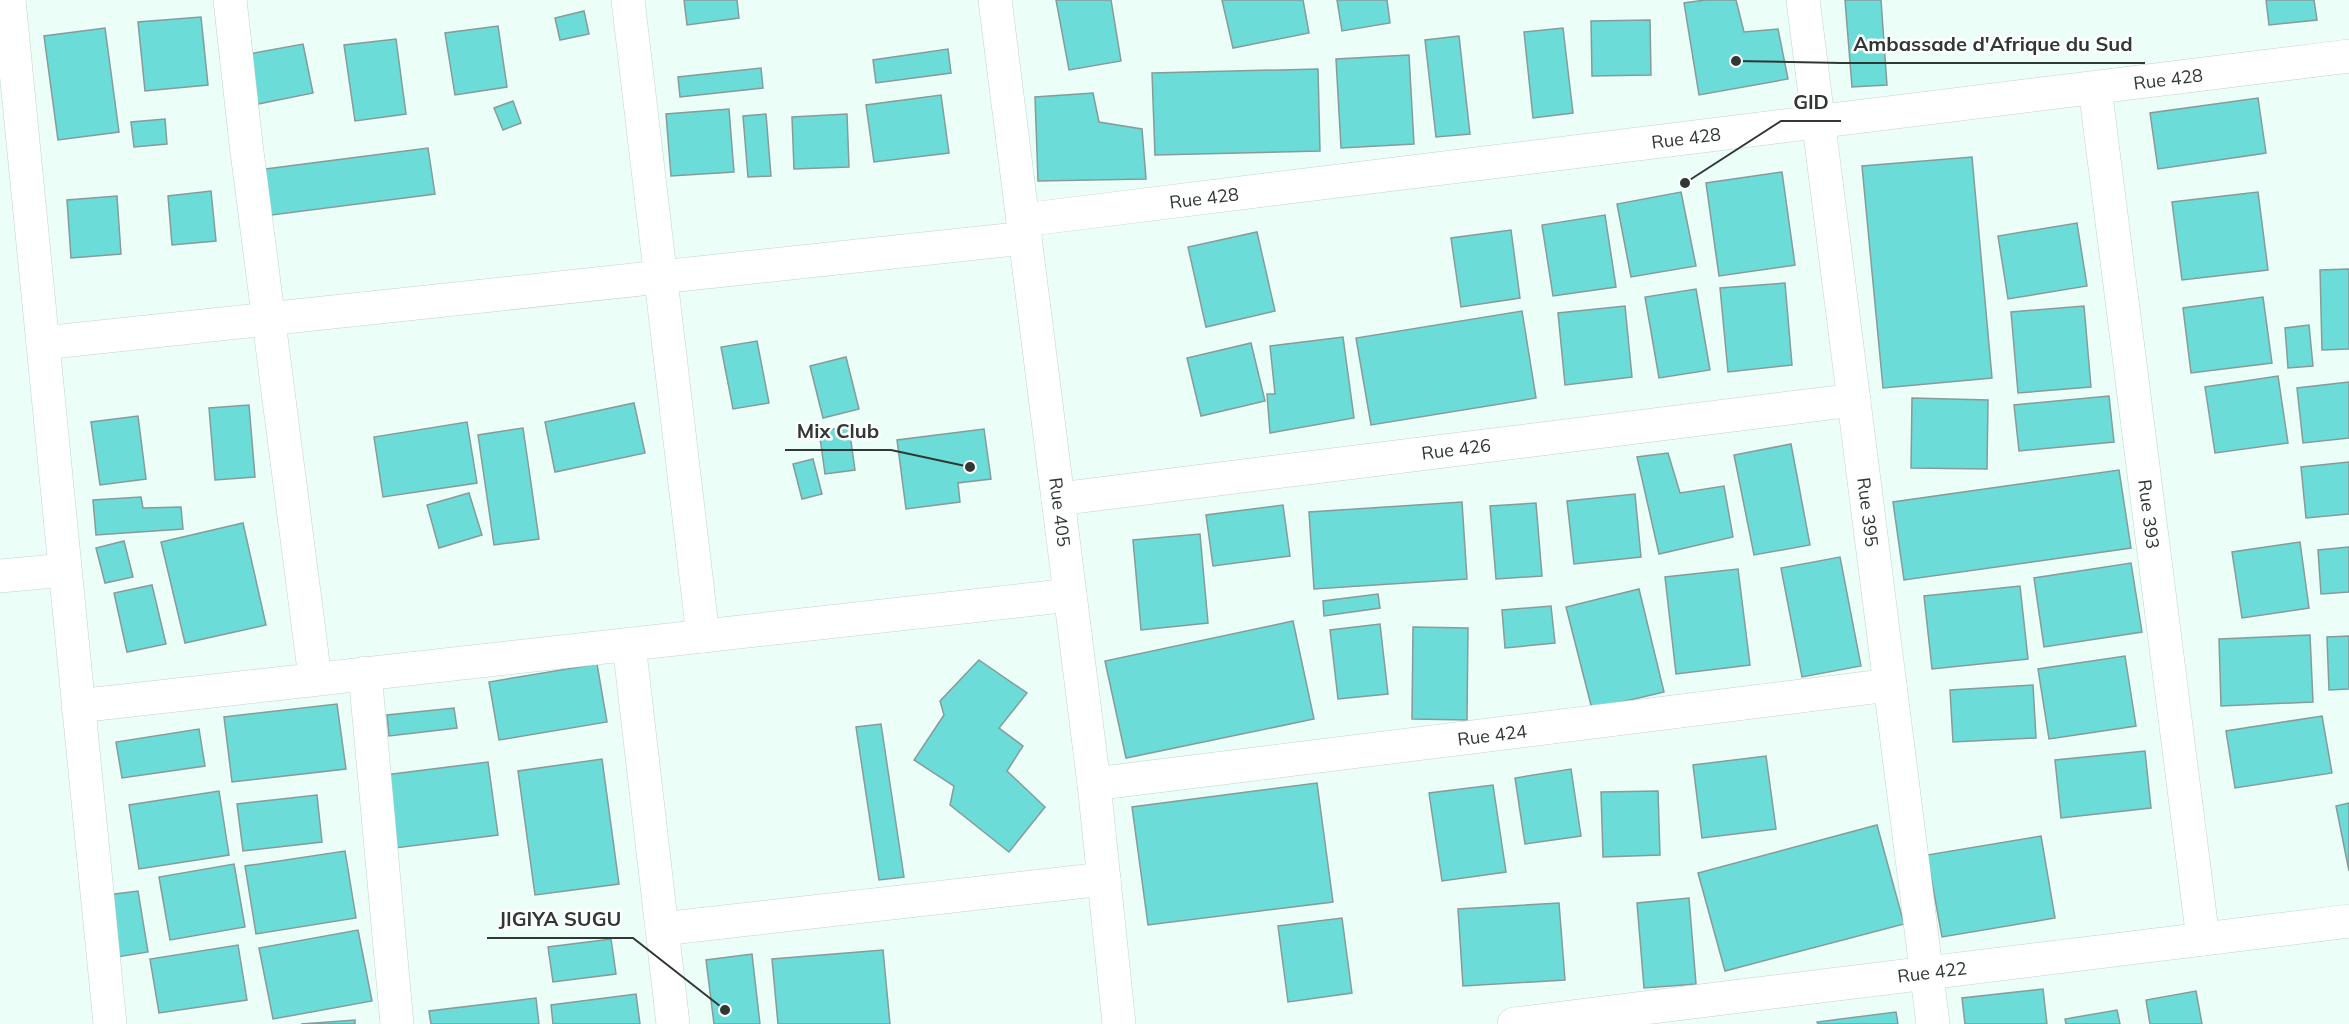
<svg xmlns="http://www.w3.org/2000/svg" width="2349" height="1024" font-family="Mulish,sans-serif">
  <rect width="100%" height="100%" fill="#ebfff8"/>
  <g fill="#6cdcd9" stroke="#879b9a" stroke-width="1.5">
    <path d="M684 0H737L739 18 687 25Z"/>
    <path d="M1056 0H1111L1121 61 1069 70Z"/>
    <path d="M1222 0H1303L1309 33 1233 48Z"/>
    <path d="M1337 0H1387L1390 23 1342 31Z"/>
    <path d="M1705 0H1736L1744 32 1778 29 1788 79 1699 95 1684 3Z"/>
    <path d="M1845 0H1881L1887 85 1852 87Z"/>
    <path d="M2266 0H2314L2317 20 2269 25Z"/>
    <path d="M584 11 589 34 560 40 555 18Z"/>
    <path d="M201 17 208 85 145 91 138 22Z"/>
    <path d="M1650 20 1651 75 1592 76 1591 21Z"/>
    <path d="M498 26 507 87 455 95 445 33Z"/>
    <path d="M105 28 119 132 58 140 44 36Z"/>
    <path d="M1563 28 1573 113 1533 118 1524 32Z"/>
    <path d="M1459 36 1470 134 1436 137 1425 40Z"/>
    <path d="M396 39 406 114 355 121 344 45Z"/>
    <path d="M303 44 313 93 258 104 249 54Z"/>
    <path d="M948 49 951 73 876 83 873 60Z"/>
    <path d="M1409 55 1414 144 1341 148 1336 59Z"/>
    <path d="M761 68 763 88 680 97 678 77Z"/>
    <path d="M1318 69 1320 151 1155 155 1152 73Z"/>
    <path d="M1093 93 1099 122 1142 129 1146 179 1038 181 1035 97Z"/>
    <path d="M941 95 949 153 874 162 866 105Z"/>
    <path d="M2258 98 2266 153 2158 169 2150 113Z"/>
    <path d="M513 101 521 123 503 130 494 108Z"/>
    <path d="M729 109 734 172 671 176 666 114Z"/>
    <path d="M766 114 771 176 748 177 743 116Z"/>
    <path d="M847 114 849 167 794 169 792 117Z"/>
    <path d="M165 119 167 144 134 147 131 122Z"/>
    <path d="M428 148 435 194 264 216 258 170Z"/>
    <path d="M1972 157 1992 378 1883 388 1862 166Z"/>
    <path d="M1782 172 1795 265 1719 276 1706 183Z"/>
    <path d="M211 191 216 241 172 245 168 196Z"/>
    <path d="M1681 192 1696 266 1631 277 1617 204Z"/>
    <path d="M2258 192 2268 270 2182 280 2172 202Z"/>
    <path d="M117 196 121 254 71 258 67 200Z"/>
    <path d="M1605 215 1616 287 1553 296 1542 225Z"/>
    <path d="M2077 223 2087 286 2008 299 1998 236Z"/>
    <path d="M1511 230 1520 298 1461 307 1451 238Z"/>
    <path d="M1257 232 1275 311 1206 327 1188 247Z"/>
    <path d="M2349 269V349L2322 350 2320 270Z"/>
    <path d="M1785 283 1792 365 1728 372 1720 288Z"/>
    <path d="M1696 289 1710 370 1659 378 1645 297Z"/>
    <path d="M2263 297 2272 363 2191 373 2183 308Z"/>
    <path d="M1625 306 1632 377 1565 385 1558 313Z"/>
    <path d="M2084 306 2091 387 2018 393 2011 312Z"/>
    <path d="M1522 311 1536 398 1371 425 1356 338Z"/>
    <path d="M2309 325 2313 366 2288 368 2285 328Z"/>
    <path d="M1343 337 1354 418 1270 433 1267 394H1275L1270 346Z"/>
    <path d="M757 341 769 403 733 409 721 347Z"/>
    <path d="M1251 343 1265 401 1201 416 1187 358Z"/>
    <path d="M846 357 859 409 823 418 810 366Z"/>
    <path d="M2278 376 2288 443 2215 453 2205 387Z"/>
    <path d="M2349 382V438L2303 443 2297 388Z"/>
    <path d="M2109 396 2114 442 2019 451 2014 405Z"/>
    <path d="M1912 398 1988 400 1987 469 1911 468Z"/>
    <path d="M634 403 645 453 555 472 545 422Z"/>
    <path d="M249 405 255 477 215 480 209 408Z"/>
    <path d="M138 416 146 479 100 485 91 422Z"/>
    <path d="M467 422 477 483 383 497 374 437Z"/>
    <path d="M849 427 855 470 825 474 819 431Z"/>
    <path d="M523 428 539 539 494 545 478 435Z"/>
    <path d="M984 429 991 479 958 483 960 502 906 509 897 440Z"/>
    <path d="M1791 444 1810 545 1754 555 1734 455Z"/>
    <path d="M1668 453 1680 493 1724 486 1733 537 1659 554 1637 457Z"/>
    <path d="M813 459 822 494 802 499 793 464Z"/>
    <path d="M2349 462V514L2306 518 2301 467Z"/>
    <path d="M2119 470 2131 548 1904 580 1893 502Z"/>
    <path d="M469 493 482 535 439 548 427 505Z"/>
    <path d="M1635 494 1641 557 1574 564 1567 501Z"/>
    <path d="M141 497 143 508 181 507 183 529 96 535 93 500Z"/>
    <path d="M1462 502 1467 579 1314 589 1309 512Z"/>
    <path d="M1536 503 1542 576 1496 579 1490 506Z"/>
    <path d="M1283 505 1290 556 1213 566 1206 515Z"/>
    <path d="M243 523 266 625 185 643 161 542Z"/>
    <path d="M1200 534 1208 623 1141 630 1133 540Z"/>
    <path d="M124 541 133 577 105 583 96 548Z"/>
    <path d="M2300 542 2309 608 2242 618 2232 552Z"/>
    <path d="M2349 547V592L2321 594 2318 550Z"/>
    <path d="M1840 557 1861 666 1802 677 1781 568Z"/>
    <path d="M2131 563 2142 632 2044 647 2034 578Z"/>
    <path d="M1738 569 1750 665 1676 674 1665 577Z"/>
    <path d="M152 585 166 644 127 652 114 593Z"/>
    <path d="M2020 586 2028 659 1932 669 1924 596Z"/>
    <path d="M1639 589 1664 692 1592 709 1566 607Z"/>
    <path d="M1378 594 1380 608 1324 616 1323 601Z"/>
    <path d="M1551 606 1555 643 1505 648 1502 610Z"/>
    <path d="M1293 621 1314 719 1126 758 1105 661Z"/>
    <path d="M1380 624 1388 694 1338 699 1330 630Z"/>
    <path d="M1413 627 1468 628 1467 720 1412 719Z"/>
    <path d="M2310 635 2313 702 2221 706 2219 639Z"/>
    <path d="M2349 636V689L2329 690 2327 637Z"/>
    <path d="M2125 656 2136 726 2049 739 2038 669Z"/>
    <path d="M979 660 1027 693 999 728 1023 746 1007 771 1045 807 1009 852 950 805 954 786 914 760 944 715 940 701Z"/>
    <path d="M597 664 607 722 499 740 489 682Z"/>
    <path d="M2033 685 2036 738 1953 742 1950 690Z"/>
    <path d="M337 704 346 769 232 782 224 717Z"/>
    <path d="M454 708 457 728 389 736 387 715Z"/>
    <path d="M2322 716 2332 773 2235 788 2226 731Z"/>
    <path d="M881 724 904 877 879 880 856 727Z"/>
    <path d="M199 729 205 766 122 778 116 742Z"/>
    <path d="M2145 751 2151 808 2061 818 2055 760Z"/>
    <path d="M1766 756 1776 829 1702 838 1693 765Z"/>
    <path d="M602 759 619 884 535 895 518 771Z"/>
    <path d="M488 762 498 835 395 848 385 775Z"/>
    <path d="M1571 769 1581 836 1525 844 1515 778Z"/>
    <path d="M1317 783 1333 902 1148 925 1132 807Z"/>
    <path d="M1493 785 1506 872 1442 881 1429 793Z"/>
    <path d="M219 791 229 855 139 869 129 805Z"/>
    <path d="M1658 791 1660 855 1603 857 1601 792Z"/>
    <path d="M317 795 322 842 243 851 237 804Z"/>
    <path d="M2349 803V871L2336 806Z"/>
    <path d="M1877 825 1904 924 1725 971 1698 873Z"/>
    <path d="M2041 836 2055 918 1942 937 1927 855Z"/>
    <path d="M345 851 356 918 256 934 245 866Z"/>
    <path d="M234 864 245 927 170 940 159 877Z"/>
    <path d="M138 891 148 952 117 957 107 895Z"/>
    <path d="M1689 898 1696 984 1644 988 1637 903Z"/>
    <path d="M1559 903 1565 980 1463 986 1458 909Z"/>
    <path d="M1342 918 1352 993 1288 1002 1278 926Z"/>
    <path d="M358 930 372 1001 273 1019 259 948Z"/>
    <path d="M611 939 616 974 553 982 548 947Z"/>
    <path d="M238 945 247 1000 159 1013 150 959Z"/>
    <path d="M883 950 890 1024H778L772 959Z"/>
    <path d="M752 954 760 1024H714L706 960Z"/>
    <path d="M2043 989 2047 1024H1965L1962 998Z"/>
    <path d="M2196 991 2202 1024H2150L2146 1000Z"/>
    <path d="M636 994 640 1024H553L551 1005Z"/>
    <path d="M536 998 539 1024H431L429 1011Z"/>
    <path d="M2117 1010 2120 1024H2066L2065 1019Z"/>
    <path d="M1896 1012 1898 1024H1818L1817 1022Z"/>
    <path d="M355 1020V1024H301Z"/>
  </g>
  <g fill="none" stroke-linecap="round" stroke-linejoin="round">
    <g stroke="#c1d4ce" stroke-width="34">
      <g id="minor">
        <path d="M9 0 110 1024"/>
        <path d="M230 0 246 144 315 678"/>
        <path d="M628 0 703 636"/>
        <path d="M995 0 1094 784 1119 1024"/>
        <path d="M1803 0 1933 1024"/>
        <path d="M2095 88 2203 939"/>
        <path d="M1023 220 2349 56"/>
        <path d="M43 343 1025 238"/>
        <path d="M1058 499 1854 400"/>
        <path d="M0 576 65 570"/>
        <path d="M629 644 673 1024"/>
        <path d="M365 673 397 1024"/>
        <path d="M78 706 1070 595"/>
        <path d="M1094 784 1890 685"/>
        <path d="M662 929 1104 879"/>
        <path d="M1514 1024 2349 921"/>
      </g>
    </g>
    <use href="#minor" stroke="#fff" stroke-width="33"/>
  </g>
  <g text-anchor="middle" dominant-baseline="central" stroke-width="5" stroke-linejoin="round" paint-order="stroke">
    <g font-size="18" fill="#303835" stroke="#fff">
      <text transform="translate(2168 79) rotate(-7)">Rue 428</text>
      <text transform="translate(1686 138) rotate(-7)">Rue 428</text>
      <text transform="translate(1204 198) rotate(-7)">Rue 428</text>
      <text transform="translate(1456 449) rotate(-7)">Rue 426</text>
      <text transform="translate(1060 512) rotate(83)">Rue 405</text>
      <text transform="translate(1868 512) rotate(83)">Rue 395</text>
      <text transform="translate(2149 514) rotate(83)">Rue 393</text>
      <text transform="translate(1492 735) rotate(-7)">Rue 424</text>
      <text transform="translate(1932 972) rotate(-7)">Rue 422</text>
    </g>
  </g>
  <path fill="none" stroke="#303835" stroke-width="2" d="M1736 61L1841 63H2145M1685 183L1781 121H1841M970 467L891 450H785M725 1010L633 938H487"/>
  <g fill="#303835" stroke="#fff" stroke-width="2">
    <circle cx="1736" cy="61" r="6"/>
    <circle cx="1685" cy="183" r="6"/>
    <circle cx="970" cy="467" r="6"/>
    <circle cx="725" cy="1010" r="6"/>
  </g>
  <g font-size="20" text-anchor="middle" font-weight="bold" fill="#303835" stroke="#fff" stroke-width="5" stroke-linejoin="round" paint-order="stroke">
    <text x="1993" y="51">Ambassade d'Afrique du Sud</text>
    <text x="1811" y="109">GID</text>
    <text x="838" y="438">Mix Club</text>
    <text x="560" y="926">JIGIYA SUGU</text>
  </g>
</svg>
